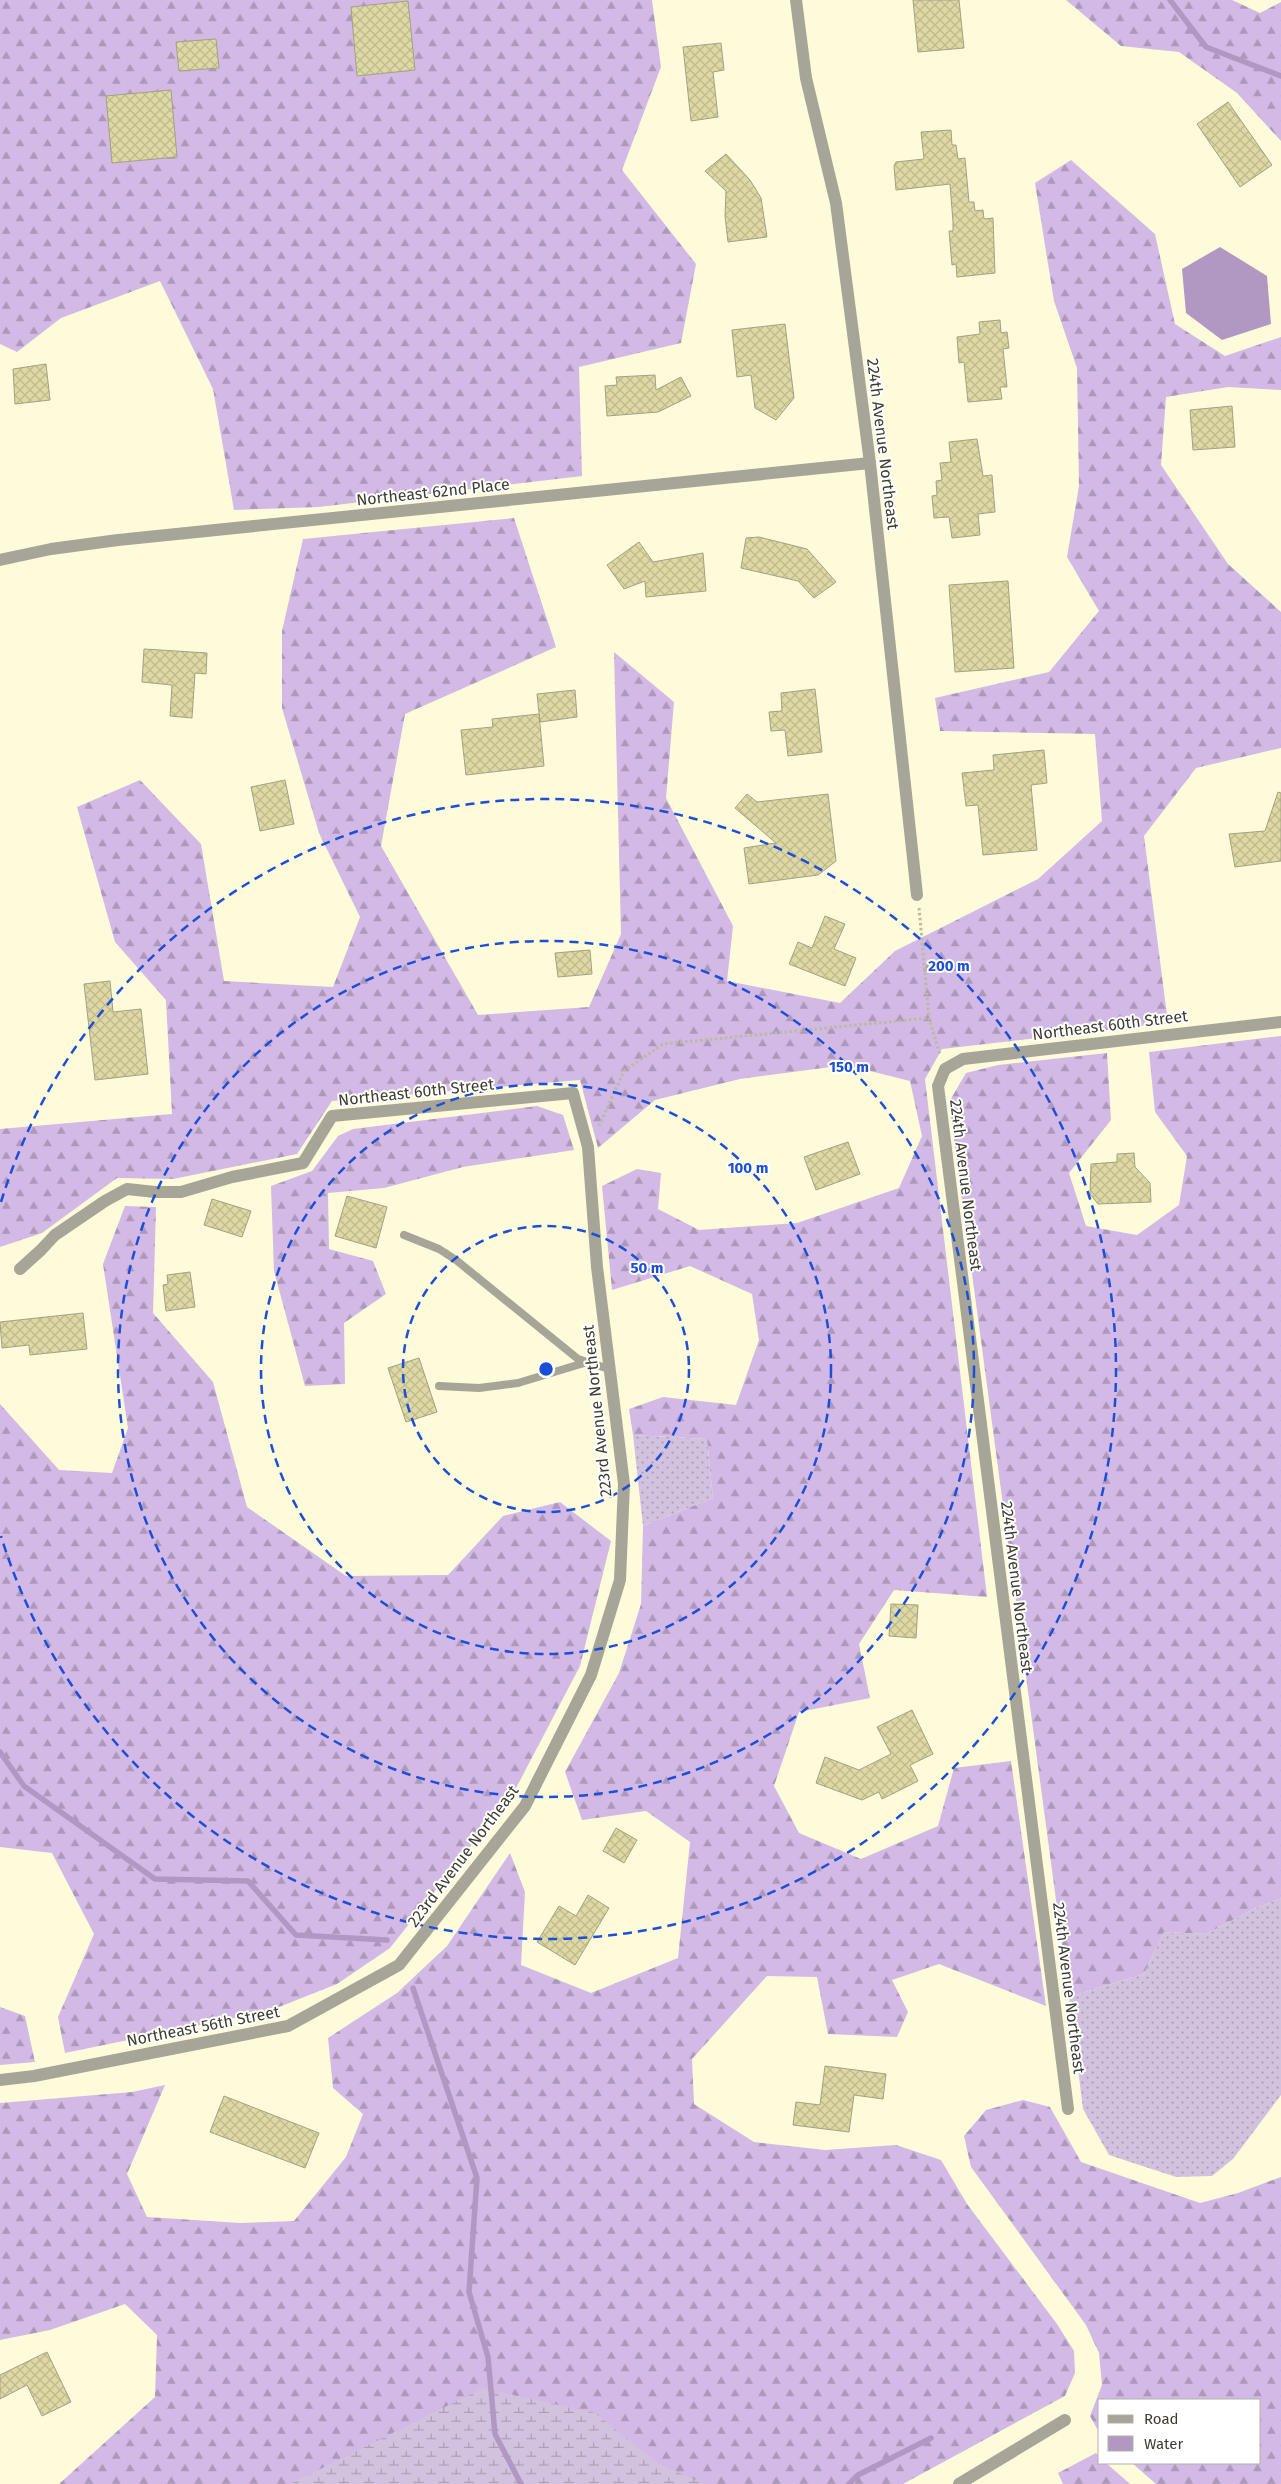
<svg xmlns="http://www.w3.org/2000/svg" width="1281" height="2484" font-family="'Fira Sans',sans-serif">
  <defs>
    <pattern id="grass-dots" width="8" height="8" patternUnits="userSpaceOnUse" patternTransform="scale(1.25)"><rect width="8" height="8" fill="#d3c2df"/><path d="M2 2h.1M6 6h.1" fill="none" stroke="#ac9fb5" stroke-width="1.8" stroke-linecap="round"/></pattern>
    <pattern id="forest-firs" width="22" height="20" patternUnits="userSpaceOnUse" patternTransform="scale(1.25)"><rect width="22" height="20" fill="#d3b9e5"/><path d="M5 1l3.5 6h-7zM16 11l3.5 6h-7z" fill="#ac98ba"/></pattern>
    <pattern id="wetland-marsh" width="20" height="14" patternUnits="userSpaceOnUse" patternTransform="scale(1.25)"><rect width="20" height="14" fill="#d3c2df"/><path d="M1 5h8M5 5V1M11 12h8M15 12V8" fill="none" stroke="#ac9fb5"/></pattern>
    <pattern id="building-cross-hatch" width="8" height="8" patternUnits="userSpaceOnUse" patternTransform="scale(1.25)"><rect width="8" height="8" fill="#ddd8a4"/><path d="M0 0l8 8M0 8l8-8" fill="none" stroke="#bfba8e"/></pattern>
  </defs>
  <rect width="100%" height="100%" fill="#fefbda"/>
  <g fill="url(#grass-dots)">
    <path d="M633 1435 707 1439 713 1498 643 1526Z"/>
    <path d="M1281 1898V2095L1233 2159 1212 2176 1176 2177 1109 2155 1083 2109 1069 1997 1144 1974 1164 1932 1206 1934 1254 1909Z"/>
  </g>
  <g fill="url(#forest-firs)">
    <path d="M0 0H652L661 67 622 170 696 264 681 343 579 367 582 476 319 507 234 510 213 389 160 281 61 318 17 352 0 344Z"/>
    <path d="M1066 0H1232L1260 13 1281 2V141L1237 93 1179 52 1121 46Z"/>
    <path d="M1071 160 1155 234 1175 324 1225 356 1281 337V390L1228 387 1166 397 1161 465 1228 564 1281 612V748L1196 768 1144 836 1168 1023 942 1049 925 1079 987 1597 894 1590 859 1644 870 1698 799 1712 774 1786 799 1833 861 1859 938 1826 954 1768 1011 1761 1046 2006 939 1964 892 1980 908 2012 897 2037 828 2034 817 1977 767 1976 692 2059 694 2104 754 2142 825 2150 896 2145 941 2160 967 2204 1057 2324 1074 2351 1075 2373 1065 2396 903 2484H59L155 2397 157 2335 125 2304 50 2330 0 2340V2103L132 2092 165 2085 127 2174 147 2217 240 2223 294 2221 346 2157 363 2114 333 2088 328 2038 397 1993 447 1946 510 1853 525 1892 521 1965 591 1993 678 1958 690 1842 646 1811 582 1820 565 1772 619 1673 641 1604 643 1526 713 1498 707 1439 633 1435 629 1409 663 1397 736 1405 759 1340 752 1294 690 1266 612 1290 602 1186 637 1169 661 1173 658 1209 699 1230 797 1223 899 1188 922 1136 910 1081 846 1065 740 1079 655 1100 598 1148 580 1080 332 1101 297 1154 173 1179 117 1178 42 1233 0 1247V1129L172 1114 166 1000 115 942 77 807 140 780 201 844 224 981 333 987 360 917 319 833 282 708V631L303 539 514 518 556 647 405 714 381 846 478 1015 589 1007 621 934 614 652 674 702 666 798 733 926 727 981 840 1003 895 951 1038 879 1102 821 1095 734 940 731 935 698 1049 672 1099 611 1067 557 1079 486 1077 368 1054 301 1035 183Z"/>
    <path d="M1281 1036V1898L1254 1909 1206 1934 1164 1932 1144 1974 1069 1997 949 1102 966 1073 998 1065 1107 1053 1111 1120 1069 1173 1086 1226 1137 1235 1179 1205 1187 1156 1155 1112 1149 1052Z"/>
    <path d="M537 1106 563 1115 574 1150 463 1167 384 1188 328 1193 329 1249 373 1261 386 1294 344 1323 345 1384 305 1386 274 1271 271 1186 312 1171 338 1136 353 1129Z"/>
    <path d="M125 1206 156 1207 153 1313 213 1382 247 1507 346 1576 448 1575 503 1516 560 1502 611 1541 580 1666 515 1790 390 1948 337 1984 269 2011 65 2053 58 2017 94 1934 52 1853 0 1847V1404L59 1470 112 1473 128 1428 103 1264Z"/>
    <path d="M0 2007 25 2016 35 2062 0 2065Z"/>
    <path d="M1023 2100 1050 2107 1081 2162 1200 2203 1238 2193 1281 2177V2484H1156L1132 2463H1260V2400H1100V2434L1090 2416 1102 2385 1099 2353 1086 2325 971 2167 964 2136 986 2110Z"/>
    <path d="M1096 2453 1100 2457V2463H1106L1130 2484H1063L1058 2473Z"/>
  </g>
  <path fill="url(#wetland-marsh)" d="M483 2388 595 2413 659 2464 705 2484H290Z"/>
  <path fill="#b198c3" d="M1220 247 1267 276 1271 324 1222 340 1186 313 1182 269Z"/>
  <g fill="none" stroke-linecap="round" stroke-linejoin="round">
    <g stroke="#b198c3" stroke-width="5.5">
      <path d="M1170 0 1206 47 1281 76"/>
      <path d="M0 1752 24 1786 155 1879 248 1881 296 1935 387 1940"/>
      <path d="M413 1988 477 2178 469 2292 488 2357 495 2434 521 2484"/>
      <path d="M849 2484 858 2475 931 2438"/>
    </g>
  </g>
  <g fill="url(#building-cross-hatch)" stroke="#a4a182">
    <path d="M913 0H959L964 48 918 52Z"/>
    <path d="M408 1 415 70 357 76 351 7Z"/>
    <path d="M216 39 219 68 179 71 176 42Z"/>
    <path d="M721 43 724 70 713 72 718 117 691 121 683 47Z"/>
    <path d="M171 90 177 157 112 163 106 96Z"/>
    <path d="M1228 102 1272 165 1240 187 1197 124Z"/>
    <path d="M951 130 952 145H956L958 159 965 158 969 202H974L975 211 983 210 984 219 993 218 995 273 957 277 956 264 952 265 949 231H953V222L950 184 896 190 894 166 896 162 924 159 921 132Z"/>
    <path d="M726 154 750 180 761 198 767 237 728 242 725 216 726 191 705 171Z"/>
    <path d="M1000 320 1001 333 1007 332 1009 348 1003 349 1007 387H1000L1002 399 968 402 964 362 959 363 957 337 980 334 979 322Z"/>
    <path d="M785 324 794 398 776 420 755 408 751 375 737 377 732 330Z"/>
    <path d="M46 364 50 400 15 404 13 369Z"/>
    <path d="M655 375 656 390 681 377 691 396 658 412 607 416 605 386 617 385 616 377Z"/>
    <path d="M1232 406 1235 447 1193 450 1190 410Z"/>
    <path d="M977 439 983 476 992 475 995 512 978 514 980 535 952 538 949 517 934 518 932 496 937 495 936 481 942 480 940 463 951 462 949 442Z"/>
    <path d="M759 537 807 549 836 582 814 598 798 581 741 568 746 538Z"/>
    <path d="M639 542 653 562 703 553 706 591 646 597 645 581 624 589 607 565Z"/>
    <path d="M1008 581 1014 668 955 672 949 585Z"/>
    <path d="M144 649 207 653 206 674 195 673 192 718 170 716 172 685 142 682Z"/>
    <path d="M815 689 822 752 788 756 785 730 771 731 769 712 782 711 781 693Z"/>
    <path d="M575 690 577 717 540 722 537 694Z"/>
    <path d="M539 714 544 766 466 775 461 730 493 727 492 719Z"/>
    <path d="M1044 750 1047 783 1031 785 1037 850 983 855 978 805 966 806 962 773 994 770 993 755Z"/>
    <path d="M285 780 294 824 260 831 251 787Z"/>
    <path d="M1278 792 1281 793V861L1235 867 1229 834 1265 831Z"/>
    <path d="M747 794 757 802 828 794 836 861 818 875 749 884 744 848 776 843 735 808Z"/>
    <path d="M825 916 845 924 834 949 856 958 845 986 789 964 798 942 812 948Z"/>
    <path d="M590 950 592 974 558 977 555 953Z"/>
    <path d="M110 981 113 1012 141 1009 148 1074 95 1080 84 984Z"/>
    <path d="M848 1142 860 1174 816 1190 804 1157Z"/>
    <path d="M1134 1153 1135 1167 1150 1183 1151 1202 1098 1204 1090 1194 1091 1164 1117 1162V1154Z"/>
    <path d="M347 1196 387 1207 376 1248 335 1236Z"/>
    <path d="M212 1199 251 1211 242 1237 204 1225Z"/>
    <path d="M190 1272 195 1307 166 1311 163 1285 168 1284 167 1275Z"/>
    <path d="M83 1313 87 1349 30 1355 29 1345 2 1348 0 1322Z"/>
    <path d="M419 1358 437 1412 406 1422 388 1368Z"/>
    <path d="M891 1604 918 1605 916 1638 889 1636Z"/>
    <path d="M912 1710 933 1754 910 1765 918 1781 882 1799 879 1792 862 1800 816 1783 825 1757 859 1770 891 1754 877 1727Z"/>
    <path d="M616 1828 637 1840 624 1863 603 1851Z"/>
    <path d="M588 1895 609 1908 575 1965 537 1942 559 1906 576 1916Z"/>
    <path d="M825 2066 886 2074 883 2099 854 2095 849 2132 793 2125 796 2102 820 2105Z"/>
    <path d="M224 2096 319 2133 305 2168 210 2132Z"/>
    <path d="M47 2352 71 2402 42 2416 27 2385 0 2399V2375Z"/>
  </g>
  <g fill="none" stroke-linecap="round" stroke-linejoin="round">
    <g stroke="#bcbaa0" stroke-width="3" stroke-dasharray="2.5 2.5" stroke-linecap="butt">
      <path d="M919 908 929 1018 940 1055"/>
      <path d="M599 1126 624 1071 663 1044 929 1018"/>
    </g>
    <g stroke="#a7a598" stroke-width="8">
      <path d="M404 1235 439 1249 456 1260 578 1359 609 1369"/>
      <path d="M439 1386 479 1388 518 1383 584 1363"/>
    </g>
    <g stroke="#a7a598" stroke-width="12">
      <path d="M796 0 806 78 836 203 870 463 917 895"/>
      <path d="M0 560 51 549 118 540 870 463"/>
      <path d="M0 2080 34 2076 288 2026 399 1965 525 1806 591 1675 620 1580 624 1484 597 1267 588 1147 573 1093 332 1116 303 1163 232 1177 181 1192H155L127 1189 105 1201 55 1235 41 1250 20 1269"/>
      <path d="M1068 2109 938 1086 945 1069 963 1059 1281 1022"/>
      <path d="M959 2484 1065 2420"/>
    </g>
  </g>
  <g fill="none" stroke="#1d4ed8" stroke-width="2.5" stroke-dasharray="9 6">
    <circle cx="546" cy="1369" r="143"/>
    <circle cx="546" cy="1369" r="285"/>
    <circle cx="546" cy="1369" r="428"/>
    <path d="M1 1202A570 570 0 1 1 1 1536"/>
  </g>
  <g text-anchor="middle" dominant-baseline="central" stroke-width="4" stroke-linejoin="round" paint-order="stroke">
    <g font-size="16" fill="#3d3c2f" stroke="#fff">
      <text transform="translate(883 444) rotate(83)">224th Avenue Northeast</text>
      <text transform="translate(433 492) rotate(-6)">Northeast 62nd Place</text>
      <text transform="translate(1110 1025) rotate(-7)">Northeast 60th Street</text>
      <text transform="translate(416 1092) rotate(-6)">Northeast 60th Street</text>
      <text transform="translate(966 1185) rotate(83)">224th Avenue Northeast</text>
      <text transform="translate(597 1411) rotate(-96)">223rd Avenue Northeast</text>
      <text transform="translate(1017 1587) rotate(83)">224th Avenue Northeast</text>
      <text transform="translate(463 1856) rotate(-53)">223rd Avenue Northeast</text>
      <text transform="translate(1069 1988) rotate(83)">224th Avenue Northeast</text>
      <text transform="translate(203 2026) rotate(-11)">Northeast 56th Street</text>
    </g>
  </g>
  <circle cx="546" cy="1369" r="8" fill="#1d4ed8" stroke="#fff" stroke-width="2.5"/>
  <g font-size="15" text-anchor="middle" font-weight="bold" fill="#1d4ed8" stroke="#fff" stroke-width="4" stroke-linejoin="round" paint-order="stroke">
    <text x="949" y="971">200 m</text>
    <text x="849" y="1072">150 m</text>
    <text x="748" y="1173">100 m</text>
    <text x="647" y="1273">50 m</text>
  </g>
  <rect x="1098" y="2399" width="162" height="65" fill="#ffffff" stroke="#b1b1ac"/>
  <rect x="1108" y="2415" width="25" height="8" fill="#a7a598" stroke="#b1b1ac"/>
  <text x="1144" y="2424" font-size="15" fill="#3d3c2f">Road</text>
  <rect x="1108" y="2436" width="25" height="15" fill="#b198c3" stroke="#b1b1ac"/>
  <text x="1144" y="2449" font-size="15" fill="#3d3c2f">Water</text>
</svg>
